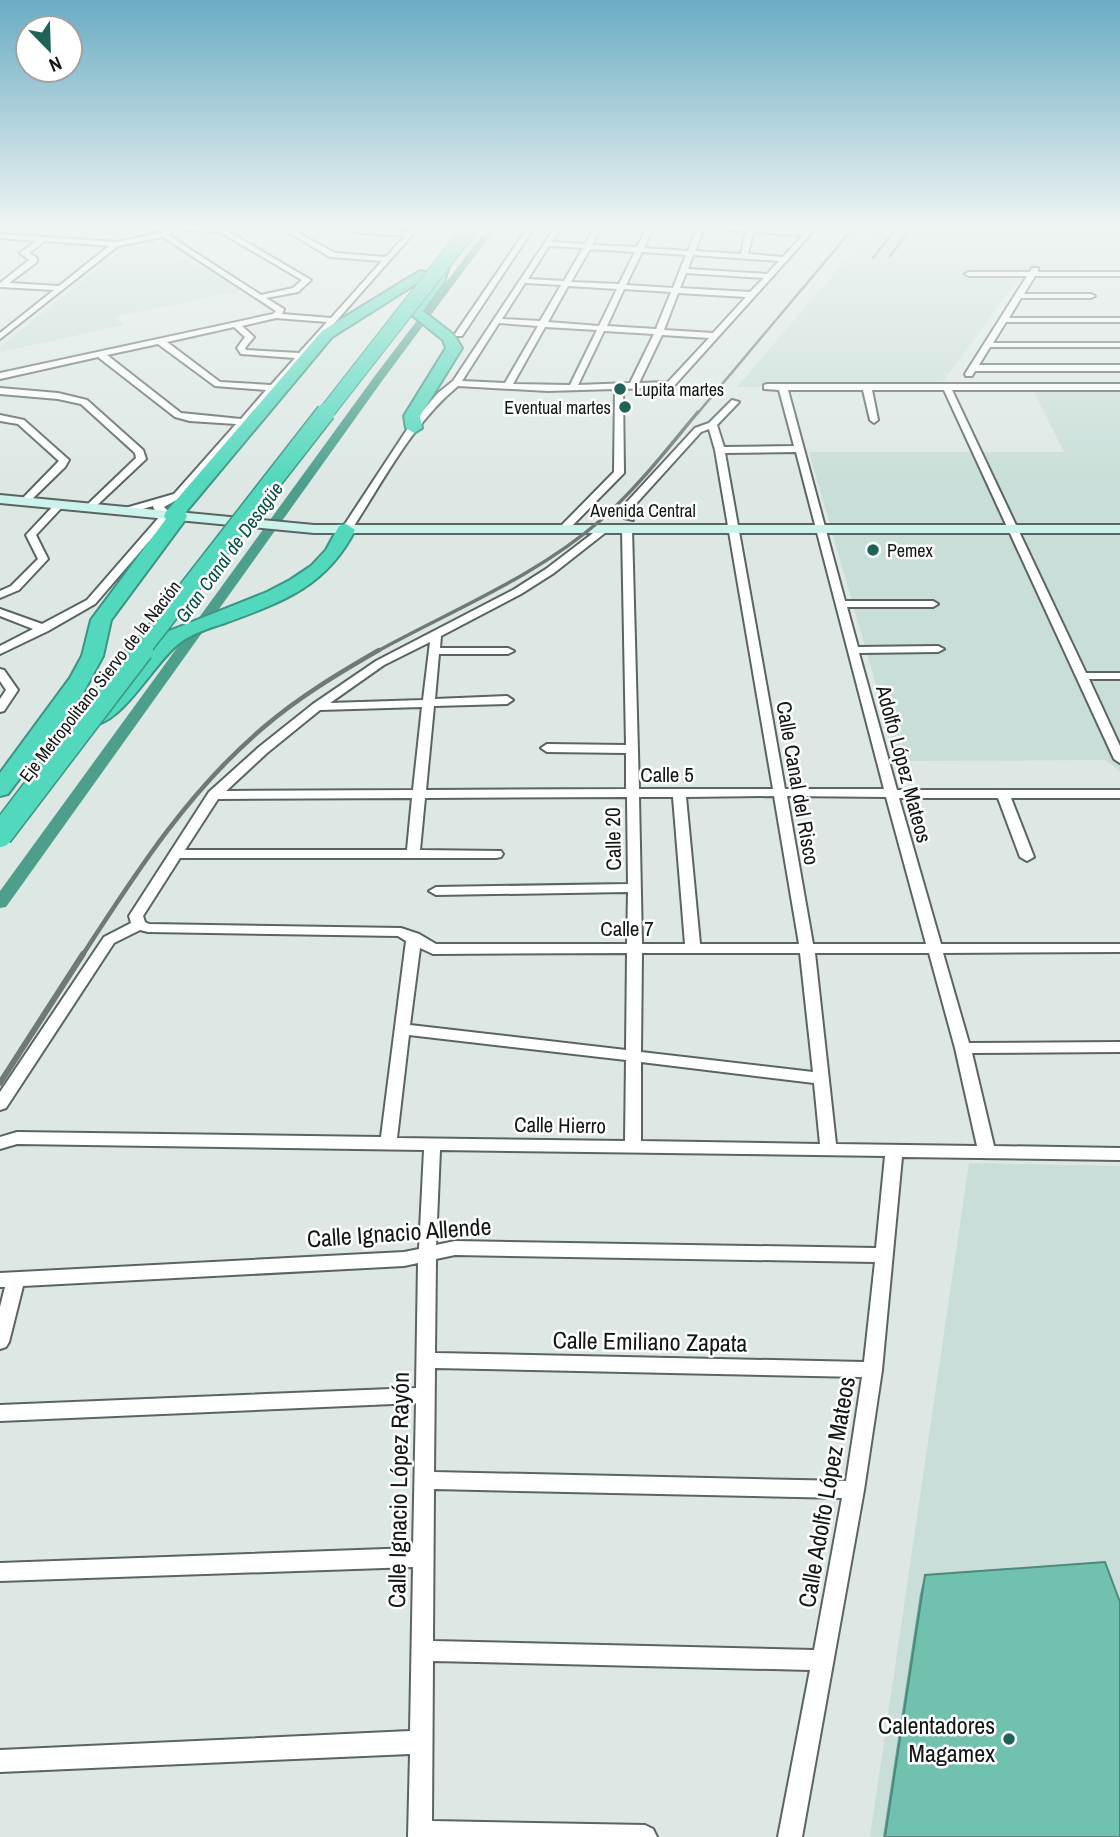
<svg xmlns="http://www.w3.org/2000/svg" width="1120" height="1837" font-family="'Archivo Narrow',sans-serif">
  <rect width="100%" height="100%" fill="#dde8e5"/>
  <g fill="#c9ded8">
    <path d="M875 226H1120V266L1027 267 939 387H737Z"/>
    <path d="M155 240 164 241 177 249 171 251 198 267 205 266 243 290 115 317 124 325 0 352V347L124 247Z"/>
    <path d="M1033 390H1120V771L1105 760 898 761 809 452H1064Z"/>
    <path d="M969 1163 1120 1166V1837H870Z"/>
  </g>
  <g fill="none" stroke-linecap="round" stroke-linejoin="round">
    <path fill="#4d9f8c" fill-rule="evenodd" d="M489 226H497L382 381 6 907 0 908V891L374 377Z"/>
    <g stroke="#5b6462" stroke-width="4">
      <g id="street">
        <path d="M120 226 224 229 311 280 298 292 266 298 284 309 282 314 331 318 382 261 330 257 278 226H286L335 253 386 257 405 236 355 232 340 226 408 232 413 226H420L180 498 164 507 170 513V517L95 604 48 631 0 654V646L33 629 0 616V609L42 624 87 600 161 515 154 509 153 506 125 514 120 511 122 509 174 494 236 424 190 421 175 417 98 357 0 379V373L273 314 276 311 163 237 118 246 0 339V333L54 290 0 287V283L29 260 20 253 37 241 0 238V234L116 242 162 233 165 231ZM175 229 220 232 302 280 293 288 261 295 168 235ZM45 241 109 246 59 286 9 283 37 262V258L29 253ZM276 318 327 322 299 353 246 350 245 348 254 337 242 326ZM234 327 245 337 237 348 241 354 295 358 271 385 220 382 167 342ZM158 344 215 386 266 390 241 419 181 413 107 355Z"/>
        <path d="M529 226H535L462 336H456L455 334Z"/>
        <path d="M556 226H562L552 242 585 244 596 226H602L592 245 637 247 648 226H654L644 248 688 251 697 228 695 226H754L807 231 811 226H818L673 387 623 389 624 473 567 531 558 529 614 472 615 389 548 391 458 386C411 425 383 482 350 532H342L341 530 408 428 438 393 453 381ZM704 228 746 231 741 254 695 251ZM753 232 803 235 783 257 748 254ZM549 246 583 248 564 281 528 279ZM590 249 635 252 619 284 571 282ZM642 252 686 255 673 288 626 285ZM693 255 779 261 767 274 688 269ZM686 273 764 278 750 292 680 288ZM525 283 561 285 540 321 502 319ZM568 286 617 289 599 326 548 322ZM624 289 671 292 656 329 607 326ZM678 293 746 297 713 333 664 330ZM499 323 538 326 505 383 462 381ZM545 327 597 330 570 385 513 384ZM604 331 654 334 630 383 578 385ZM662 335 709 338 668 382 639 383Z"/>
        <path d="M1032 268H1038V272H1120V276H1035L1024 294H1091L1095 296 1091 298H1021L1009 318H1120V322H1006L993 343H1120V347H990L979 365H1120V371H975L972 376H966L965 374 1027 276H969L965 274 969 272H1030Z"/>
        <path d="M767 384H1120V390H952L1086 673H1120V679H1089L1120 746V763L1114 759 944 390H872L878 420 874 423 870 420 863 390H788L845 601H933L938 604 933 607H847L858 647 938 646 944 649 938 652 859 653 897 790H1120V798H1011L1034 857 1027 861 1020 857 998 798H899L941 944H1120V952L943 953 969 1043 1120 1042V1052L972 1053 994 1146 1120 1148V1160L902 1157 882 1370 864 1490 802 1837H778L810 1670 433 1661 432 1821 645 1825 653 1829 657 1837H408L410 1754 0 1772V1750L410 1731 413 1567 0 1581V1563L413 1548 416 1403 0 1421V1405L416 1388 418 1263 404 1266 23 1286 9 1342 6 1347 0 1349V1307L5 1287H0V1273L404 1252 419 1249 424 1150 17 1144 0 1149V1137L17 1132 381 1137 406 941 398 936 148 932 140 930 114 943 6 1108 0 1110V1092L104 937 131 923 129 916 209 792 259 747 313 704 376 661 513 590 546 569 601 527 610 529 554 573 521 594 441 636 440 648H508L514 651 508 654H439L435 699 507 696 513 700 507 704 434 706 426 790 626 789V753L547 752 541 748 547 744 626 745 622 529 627 526 632 529 639 789H773L715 450 709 429 701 432 634 506 633 520 624 518 626 503 695 428 709 423 732 400 739 402 717 425 724 447 794 446 779 390 764 389V385ZM796 452 884 789H785L725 453ZM430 642 423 700 330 703 384 665ZM422 707 413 790 226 791 267 753 320 710ZM774 796 799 944H700L686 797ZM787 796 886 797 926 944H813ZM627 797 628 884 436 887 429 891 436 895 628 892 627 944H436L419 934 401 928 149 924 145 922 143 916 180 858H496L501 857 503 854 501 851 420 850 425 798ZM639 797H673L685 944H642ZM412 798 407 850H185L218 799ZM420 948 433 954 627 953 626 1050 410 1025ZM642 953H800L813 1072 641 1052ZM815 953H929L955 1048 977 1146 836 1144ZM409 1035 626 1060 625 1141 397 1138ZM641 1062 814 1083 820 1144 641 1141ZM440 1150 885 1156 876 1248 455 1241 436 1245ZM455 1255 875 1262 864 1362 435 1353 436 1259ZM435 1368 862 1377 846 1481 434 1472ZM434 1489 842 1498 814 1650 433 1641Z"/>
        <path d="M0 388 58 393 87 400 143 450 146 459 93 509H87V505L136 458 135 453 81 404 58 399 0 394Z"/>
        <path d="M0 415 24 420 69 460 65 467 28 503 20 501 59 461 18 424 0 421Z"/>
        <path d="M57 502 65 504 36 535 48 559 19 590 0 598V591L11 586 38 559 26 535Z"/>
        <path d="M0 669 4 670 18 690 4 711 0 712V699L6 690 0 681Z"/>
      </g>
    </g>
    <g stroke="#5b6462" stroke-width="4">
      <path id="secondary" d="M0 495 314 525H1120V533H314L0 503Z"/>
    </g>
    <g stroke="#3c9482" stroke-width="4">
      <g id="highway">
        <path d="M443 259 450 263 444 282 423 311 454 335 462 348 420 416 422 428 414 433 406 428 404 416 446 348 443 340 408 312 430 282 436 263Z"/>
        <path d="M420 271 425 272V278L332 337 185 513 187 516 185 520 111 620 103 656 82 695 8 794 0 796V773L70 678 82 656 91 620 166 519 164 516 166 512 322 331Z"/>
        <path d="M346 524 355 530C326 587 282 602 225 623 210 628 193 633 181 642 154 660 119 734 83 725L80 720 83 715 115 690 153 643 169 631 267 592 290 580 311 566 326 550 339 526Z"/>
      </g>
    </g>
    <use href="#street" fill="#fff" fill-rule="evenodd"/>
    <use href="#secondary" fill="#cbf3eb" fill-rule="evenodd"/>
    <use href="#highway" fill="#52d8bc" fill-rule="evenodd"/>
    <g stroke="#717977" stroke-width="2.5">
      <path d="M890 256 913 226"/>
      <path d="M873 258 898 226"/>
      <path d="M697 414 855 226"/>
    </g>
    <path stroke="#717977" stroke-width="3.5" d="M376 652C452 610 536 577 602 519 638 487 667 449 698 412"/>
    <path stroke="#717977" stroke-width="4.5" d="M82 956C135 874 188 791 264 727 299 697 339 673 379 650"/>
    <path stroke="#717977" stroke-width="6" d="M0 1083 83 954"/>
    <g stroke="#3c9482" stroke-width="17" stroke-linecap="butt">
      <path id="highway-bridge-far2" d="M325 414 472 226"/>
    </g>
    <g stroke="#3c9482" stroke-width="21" stroke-linecap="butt">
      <path id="highway-bridge-far1" d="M139 652 326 412"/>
    </g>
    <g stroke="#3c9482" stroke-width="27" stroke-linecap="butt">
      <path id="highway-bridge" d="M0 835 141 650"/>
    </g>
    <use href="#highway-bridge-far2" stroke="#52d8bc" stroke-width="15"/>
    <use href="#highway-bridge-far1" stroke="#52d8bc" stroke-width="18"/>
    <use href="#highway-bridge" stroke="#52d8bc" stroke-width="24"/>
  </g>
  <path fill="#60a796" d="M925 1575 1120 1837H883L920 1594Z"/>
  <path fill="#70c2ae" stroke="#4e887a" stroke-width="2" d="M1105 1562 1120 1602V1837H885L925 1575Z"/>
  <linearGradient id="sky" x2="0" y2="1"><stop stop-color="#6aacc3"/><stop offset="0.47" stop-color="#f0f5f3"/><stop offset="1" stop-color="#f0f5f3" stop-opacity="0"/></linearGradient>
  <rect width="1120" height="483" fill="url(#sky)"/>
  <g fill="#1e6355" stroke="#fff" stroke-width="2.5">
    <circle cx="620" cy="389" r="7"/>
    <circle cx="625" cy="407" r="7"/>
    <circle cx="873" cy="550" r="7"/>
    <circle cx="1009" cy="1739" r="7"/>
  </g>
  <g text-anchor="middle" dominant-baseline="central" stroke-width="5" stroke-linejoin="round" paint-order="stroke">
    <g font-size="18" fill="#121615" stroke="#fff" text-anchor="start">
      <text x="634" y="389">Lupita martes</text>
      <text x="611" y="407" text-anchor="end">Eventual martes</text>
      <text x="887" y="550">Pemex</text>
    </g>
    <g font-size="18" fill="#121615" stroke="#fff">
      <text x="643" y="510">Avenida Central</text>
      <text transform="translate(100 681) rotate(-52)">Eje Metropolitano Siervo de la Nación</text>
    </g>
    <g font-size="19" font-style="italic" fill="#024e41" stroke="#fff">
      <text transform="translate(229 552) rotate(-54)">Gran Canal de Desagüe</text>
    </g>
    <g font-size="21" fill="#121615" stroke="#fff">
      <text transform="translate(904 764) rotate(75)">Adolfo López Mateos</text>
      <text x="667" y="774">Calle 5</text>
      <text transform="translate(798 783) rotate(80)">Calle Canal del Risco</text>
      <text transform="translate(613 839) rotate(-91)">Calle 20</text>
      <text x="627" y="928">Calle 7</text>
      <text transform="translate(560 1125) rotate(1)">Calle Hierro</text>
    </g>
    <g font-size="24" fill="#121615" stroke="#fff">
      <text transform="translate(399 1232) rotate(-4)">Calle Ignacio Allende</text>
      <text transform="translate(650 1341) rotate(1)">Calle Emiliano Zapata</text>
      <text transform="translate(398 1490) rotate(-89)">Calle Ignacio López Rayón</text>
      <text transform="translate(826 1492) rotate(-80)">Calle Adolfo López Mateos</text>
    </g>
    <g font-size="24" fill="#121615" stroke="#fff" text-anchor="end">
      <text x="995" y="1725">Calentadores<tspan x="995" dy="28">Magamex</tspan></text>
    </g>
  </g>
  <g transform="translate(49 49) rotate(157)"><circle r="33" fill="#ffffff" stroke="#a0a2a1" stroke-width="2"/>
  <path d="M0-5L12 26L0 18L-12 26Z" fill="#1e6355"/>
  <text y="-10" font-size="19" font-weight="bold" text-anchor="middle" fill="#121615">N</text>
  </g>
</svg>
